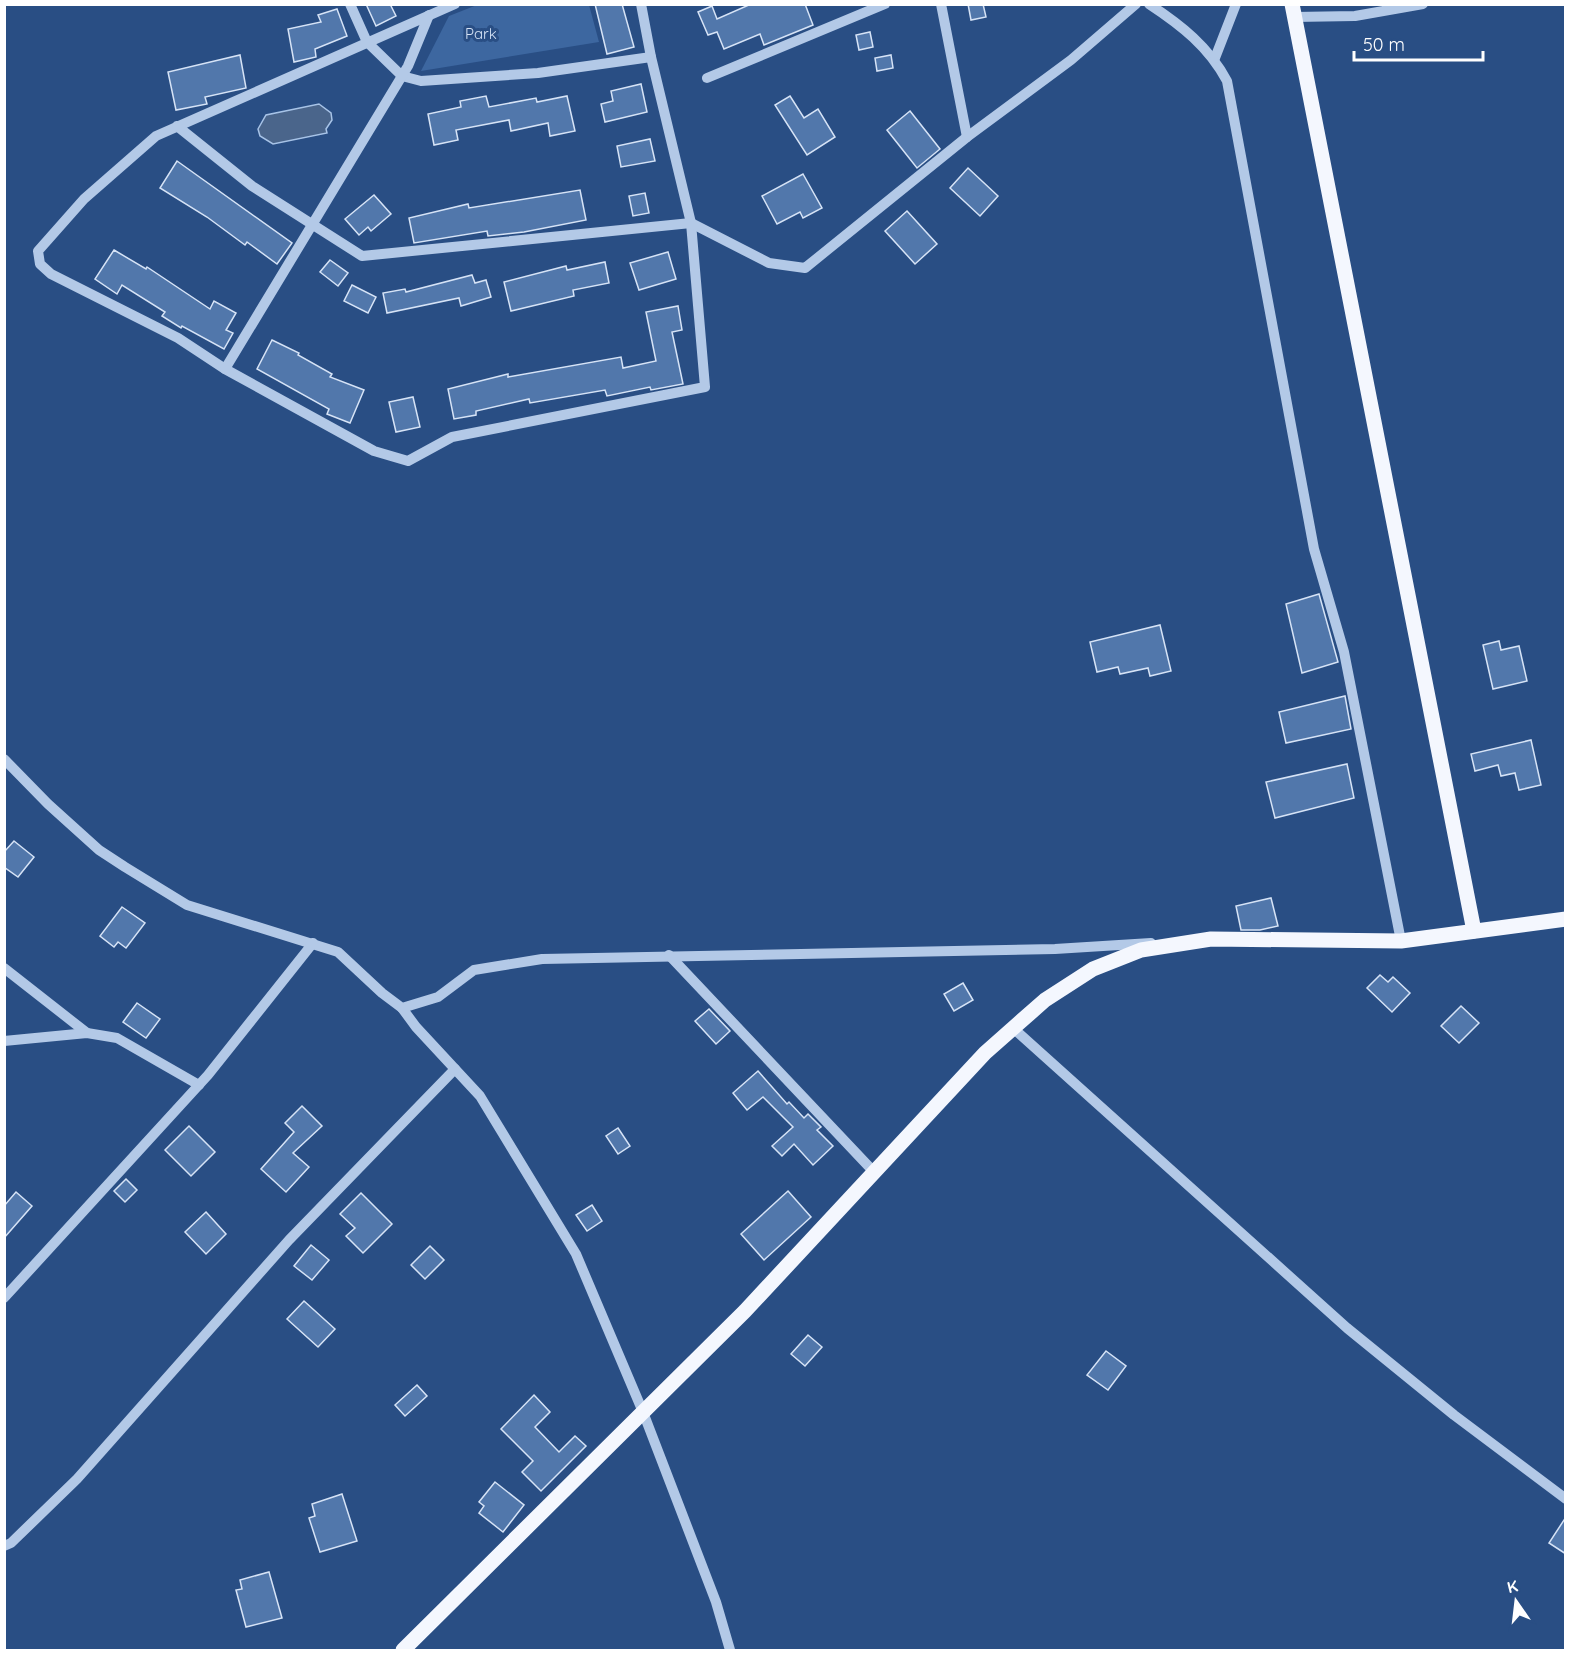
<svg xmlns="http://www.w3.org/2000/svg" width="1570" height="1655" font-family="Quicksand,sans-serif">
  <rect width="100%" height="100%" fill="#294e84"/>
  <path fill="#3d67a0" d="M477 5H589L599 42 421 71 449 16Z"/>
  <path fill="#4a658b" stroke="#a7c3e7" stroke-width="1.5" d="M319 104 331 113 332 120 326 129 327 133 273 144 260 136 258 129 266 115Z"/>
  <g fill="#5177ab" stroke="#d6e3f6" stroke-width="1.5">
    <path d="M366 4H390L396 16 376 26Z"/>
    <path d="M595 4H622L634 47 607 54Z"/>
    <path d="M751 4H805L813 25 764 45 760 34 724 49 717 32 708 35 698 12 712 6 717 19Z"/>
    <path d="M968 4H983L986 17 971 20Z"/>
    <path d="M337 9 347 36 315 49 316 57 294 62 288 29 321 22 318 15Z"/>
    <path d="M870 32 873 47 859 50 856 35Z"/>
    <path d="M240 55 246 88 205 97 207 104 176 110 168 72Z"/>
    <path d="M891 55 893 68 877 71 875 58Z"/>
    <path d="M641 84 647 112 605 122 601 104 613 101 611 91Z"/>
    <path d="M486 96 489 107 536 98 537 102 567 96 575 131 550 136 548 123 511 131 509 120 456 130 458 140 434 145 428 114 461 107 460 101Z"/>
    <path d="M790 96 804 118 818 109 835 137 807 155 775 105Z"/>
    <path d="M910 111 940 149 917 168 887 130Z"/>
    <path d="M650 139 655 161 621 167 617 146Z"/>
    <path d="M177 161 292 243 277 264 247 242 245 245 207 217 160 188Z"/>
    <path d="M968 168 998 196 980 216 950 188Z"/>
    <path d="M803 174 822 208 803 218 800 212 777 224 762 196Z"/>
    <path d="M580 190 586 220 524 232 488 236 487 231 414 243 409 218 468 204 469 208Z"/>
    <path d="M645 193 649 213 633 216 629 196Z"/>
    <path d="M374 195 391 214 371 231 368 227 359 235 345 219Z"/>
    <path d="M907 211 937 244 915 264 885 231Z"/>
    <path d="M114 250 146 269 147 267 210 309 214 301 236 313 226 330 233 333 224 349 182 326 181 328 162 316 165 312 122 285 117 294 95 279Z"/>
    <path d="M668 252 676 279 639 290 630 263Z"/>
    <path d="M330 260 348 273 338 286 320 272Z"/>
    <path d="M605 262 609 283 573 290 574 296 511 311 504 282 566 266 567 270Z"/>
    <path d="M472 275 475 283 486 280 491 297 461 306 459 298 387 313 383 293 405 289 406 292Z"/>
    <path d="M352 285 376 297 368 313 344 301Z"/>
    <path d="M678 306 682 330 672 332 683 384 651 390 650 387 607 396 605 390 530 403 529 399 476 411V415L454 419 448 389 508 374V377L621 357 623 368 656 361 646 312Z"/>
    <path d="M272 340 299 353 298 355 332 374 330 377 364 390 350 423 327 414 329 409 257 369Z"/>
    <path d="M413 397 420 427 396 432 389 402Z"/>
    <path d="M1319 594 1338 662 1302 673 1286 604Z"/>
    <path d="M1160 625 1171 671 1150 676 1148 668 1120 674 1118 667 1097 672 1090 642Z"/>
    <path d="M1499 641 1501 650 1519 646 1527 681 1493 689 1483 645Z"/>
    <path d="M1345 696 1351 729 1286 743 1279 712Z"/>
    <path d="M1531 740 1541 785 1519 790 1515 773 1501 776 1498 765 1475 771 1471 754Z"/>
    <path d="M1347 764 1354 798 1275 818 1266 782Z"/>
    <path d="M14 841 34 857 18 877 4 867V852Z"/>
    <path d="M1271 898 1278 926 1260 930H1241L1236 906Z"/>
    <path d="M122 907 145 923 126 948 118 942 114 947 100 936Z"/>
    <path d="M1380 975 1388 982 1393 977 1410 993 1392 1012 1367 988Z"/>
    <path d="M963 983 973 1000 954 1011 944 994Z"/>
    <path d="M137 1003 160 1019 146 1038 123 1022Z"/>
    <path d="M1461 1006 1479 1023 1459 1043 1441 1026Z"/>
    <path d="M709 1009 730 1031 716 1044 695 1021Z"/>
    <path d="M758 1071 787 1104 789 1102 804 1118 808 1114 821 1127 817 1130 833 1146 813 1165 794 1144 782 1156 772 1146 793 1127 763 1097 747 1110 733 1093Z"/>
    <path d="M302 1106 322 1126 293 1153 309 1167 286 1192 261 1169 294 1132 285 1123Z"/>
    <path d="M189 1126 215 1152 191 1176 165 1150Z"/>
    <path d="M618 1128 630 1146 618 1154 606 1136Z"/>
    <path d="M126 1179 137 1190 125 1202 114 1191Z"/>
    <path d="M788 1191 811 1217 764 1260 741 1234Z"/>
    <path d="M16 1192 32 1206 4 1238V1206Z"/>
    <path d="M361 1193 392 1224 363 1253 346 1236 355 1228 340 1214Z"/>
    <path d="M592 1205 602 1221 587 1231 576 1215Z"/>
    <path d="M206 1212 226 1234 206 1254 185 1232Z"/>
    <path d="M311 1245 329 1260 312 1280 294 1266Z"/>
    <path d="M430 1246 444 1260 425 1279 411 1265Z"/>
    <path d="M304 1301 335 1329 318 1347 287 1319Z"/>
    <path d="M808 1335 822 1347 805 1366 791 1354Z"/>
    <path d="M1106 1351 1126 1366 1108 1390 1087 1375Z"/>
    <path d="M417 1385 427 1396 405 1416 395 1405Z"/>
    <path d="M534 1395 550 1412 535 1427 559 1452 575 1436 586 1446 541 1491 522 1472 533 1461 501 1429Z"/>
    <path d="M495 1482 524 1505 503 1532 479 1513 484 1506 479 1502Z"/>
    <path d="M342 1494 357 1541 320 1552 309 1518 315 1516 312 1504Z"/>
    <path d="M1566 1517V1554L1549 1543Z"/>
    <path d="M269 1572 282 1618 246 1627 236 1590 242 1589 240 1580Z"/>
  </g>
  <g fill="none" stroke-linecap="round" stroke-linejoin="round">
    <g stroke="#b3c9e7" stroke-width="10">
      <path d="M350 4 367 42 402 76 421 81 538 73 651 57"/>
      <path d="M455 4 156 136 84 199 38 251 40 264 51 274 178 338 225 369 374 451 408 461 452 437 705 387 691 223 651 57 641 4"/>
      <path d="M941 4 967 137"/>
      <path d="M1149 4C1181 25 1209 47 1227 81L1314 549 1344 652 1401 941"/>
      <path d="M1294 17 1355 16 1423 4"/>
      <path d="M1215 58 1236 4"/>
      <path d="M707 78 885 4"/>
      <path d="M177 126 252 186 362 256 691 223 769 263 805 268 967 137 1071 60 1136 4"/>
      <path d="M225 369 408 66 429 15"/>
      <path d="M4 759 48 804 99 850 125 867 187 905 338 952 382 993 402 1008 438 997 474 970 542 959 1055 949 1151 943"/>
      <path d="M669 955 874 1172"/>
      <path d="M4 968 87 1033"/>
      <path d="M402 1008 416 1027 480 1096 576 1254 643 1412 716 1602 730 1650"/>
      <path d="M1013 1028 1347 1328 1454 1415 1566 1499"/>
      <path d="M4 1041 87 1033 117 1038 199 1085"/>
      <path d="M4 1298 208 1075 313 943"/>
      <path d="M4 1546 11 1543 77 1479 289 1240 455 1069"/>
    </g>
    <g stroke="#f4f7fe" stroke-width="15">
      <path d="M1292 4 1474 931"/>
      <path d="M403 1650 745 1311 985 1053 1045 1000 1093 969 1141 950 1211 939 1401 941 1566 919"/>
    </g>
  </g>
  <g text-anchor="middle" dominant-baseline="central" stroke-width="6" stroke-linejoin="round" paint-order="stroke">
    <g font-size="15" fill="#d6e3f6" stroke="#294e84">
      <text x="481" y="33">Park</text>
    </g>
  </g>
  <rect width="1570" height="1655" fill="none" stroke="#ffffff" stroke-width="12"/>
  <g transform="translate(1516 1601) rotate(346)" stroke="#294e84" stroke-width="4.5" paint-order="stroke">
  <path d="M0-4.5L10 22L0 15L-10 22Z" fill="#ffffff"/>
  <text y="-9" font-size="16" font-weight="bold" text-anchor="middle" fill="#ffffff">K</text>
  </g>
  <path d="M1354 51v9h129v-9" fill="none" stroke="#ffffff" stroke-width="3"/>
  <text x="1363" y="51" font-size="18" fill="#ffffff" stroke="#294e84" stroke-width="4.5" paint-order="stroke">50 m</text>
</svg>
